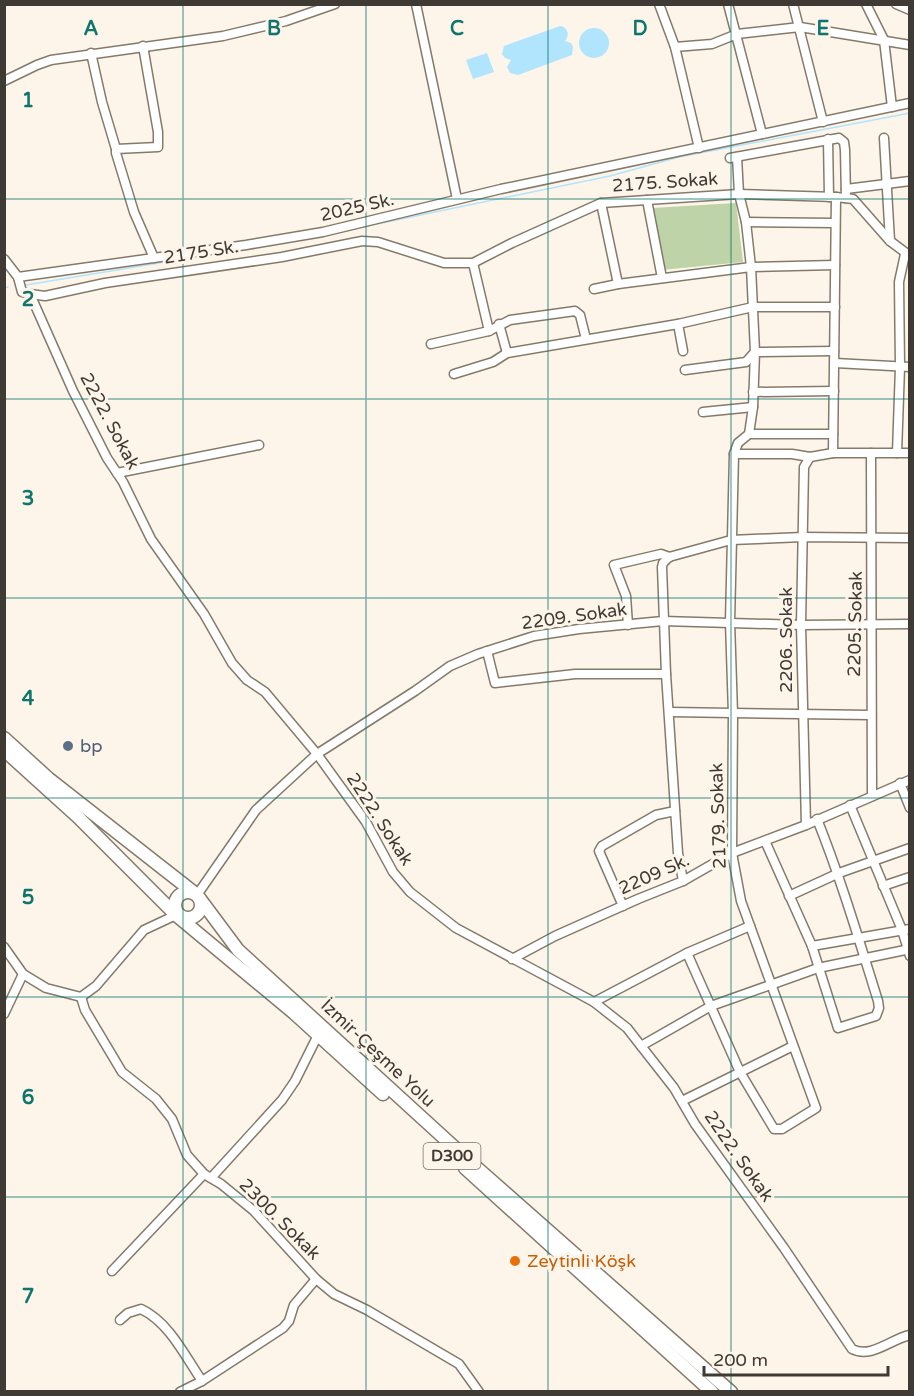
<svg xmlns="http://www.w3.org/2000/svg" width="914" height="1396" font-family="'Varela Round',sans-serif">
  <rect width="100%" height="100%" fill="#fdf5ea"/>
  <path fill="#bfd3a9" d="M736 203 743 262 662 270 652 208Z"/>
  <g fill="#b1e4fd">
    <path d="M560 26C568 27 570 35 565 41L571 43 573 47 572 55 518 75 510 73 507 67 511 60 505 58 502 54 504 46Z"/>
    <circle cx="594" cy="43" r="15"/>
    <path d="M487 53 494 72 473 79 466 60Z"/>
  </g>
  <g fill="none" stroke-linecap="round" stroke-linejoin="round">
    <g stroke="#b1e4fd" stroke-width="1.5">
      <path d="M343 231 610 176 679 157 910 113"/>
      <path d="M26 285 256 247"/>
      <path d="M4 288 8 287"/>
    </g>
    <g stroke="#857a6a" stroke-width="11">
      <g id="minor">
        <path d="M416 4 457 199"/>
        <path d="M659 4 675 47 699 148"/>
        <path d="M728 4 762 134"/>
        <path d="M793 4 823 122"/>
        <path d="M866 4 884 40 892 107"/>
        <path d="M896 4 910 10"/>
        <path d="M143 46 158 132V147L116 149V153L134 212 154 258"/>
        <path d="M675 47 712 44 737 34 800 27 910 45"/>
        <path d="M91 53 102 102 116 149"/>
        <path d="M4 81 37 65 51 60 223 36 286 21 335 4"/>
        <path d="M884 138 890 241"/>
        <path d="M828 139 829 197"/>
        <path d="M737 157 739 194 746 222 751 267 755 352 753 407 749 434"/>
        <path d="M730 158 839 138 844 142 845 150 846 198"/>
        <path d="M846 189 910 181"/>
        <path d="M647 200 662 278"/>
        <path d="M601 203 618 284"/>
        <path d="M746 222 834 223"/>
        <path d="M4 259 18 277 22 292 30 294 73 391 107 458 123 482 151 539 204 614 232 663 247 680 265 692 317 754 366 822 393 872 410 892 456 928 594 1002 627 1028 674 1088 695 1124 784 1248 852 1349C871 1359 891 1339 910 1335"/>
        <path d="M473 263 489 331 510 320 575 311 580 315 586 339"/>
        <path d="M18 277 246 245 323 232 501 189 910 103"/>
        <path d="M594 289 618 284 751 267 835 265"/>
        <path d="M30 294 45 296 105 283 282 257 362 241 378 242 444 263H473L512 243 601 203 739 194 836 197 853 199 890 241 910 256"/>
        <path d="M499 324 507 353"/>
        <path d="M678 324 683 351"/>
        <path d="M431 344 489 331"/>
        <path d="M835 363 910 367"/>
        <path d="M685 370 746 362 755 352 834 351"/>
        <path d="M454 374 493 362 507 353 678 324 753 307H835"/>
        <path d="M753 392 834 391"/>
        <path d="M703 412 753 407"/>
        <path d="M833 453 836 197"/>
        <path d="M871 453 872 796"/>
        <path d="M897 453 900 367 899 282 905 254"/>
        <path d="M734 454H792L810 457 833 453H910"/>
        <path d="M117 473 259 445"/>
        <path d="M669 557 663 563 662 567 666 674 678 853 683 881"/>
        <path d="M669 557 731 540 803 537 910 538"/>
        <path d="M628 625 626 596 614 565 661 554 669 557"/>
        <path d="M487 651 495 683 575 674H666"/>
        <path d="M670 712 870 715"/>
        <path d="M900 783 910 808"/>
        <path d="M850 805 902 930 910 956"/>
        <path d="M806 825 801 625 804 467 810 457"/>
        <path d="M765 841 812 946 838 1028 876 1016 879 1008 878 1001C859 940 841 879 817 819"/>
        <path d="M883 886 910 877"/>
        <path d="M197 895 256 810 317 754 415 691 450 666 478 654 534 636 579 629 663 621 801 625 910 624"/>
        <path d="M789 896 839 873 910 848"/>
        <path d="M623 906 599 851 602 846 656 815 675 811"/>
        <path d="M812 946 910 929"/>
        <path d="M4 947 23 974 46 988 81 997 96 986 144 930 176 915"/>
        <path d="M687 953 750 926"/>
        <path d="M512 959 555 936 638 899 683 881 732 853 806 825 910 780"/>
        <path d="M81 997 85 1010 122 1072 156 1099 172 1119 187 1155 204 1174 221 1184 254 1211 316 1279 334 1294 367 1310 459 1364 479 1392"/>
        <path d="M594 1002 687 953 740 1072 774 1129H782L816 1108 741 901 732 853 733 714 730 622 734 454 738 443 749 434H833"/>
        <path d="M4 1014 23 974"/>
        <path d="M641 1046 711 1006 818 968 910 949"/>
        <path d="M682 1101 793 1046"/>
        <path d="M211 1178 282 1100 295 1081 318 1035"/>
        <path d="M112 1271 204 1174"/>
        <path d="M120 1320 128 1313 141 1309C169 1322 185 1356 202 1381"/>
        <path d="M180 1392 202 1381 283 1328 289 1321 294 1305 316 1279"/>
      </g>
    </g>
    <g stroke="#857a6a" stroke-width="15">
      <g id="highway">
        <path d="M4 738 49 779 197 895 238 950 477 1168 731 1392"/>
        <path d="M4 750 78 817 176 915 294 1013 383 1094"/>
        <circle cx="188" cy="905" r="13"/>
        <path d="M465 1168 712 1392"/>
      </g>
    </g>
    <use href="#minor" stroke="#fff" stroke-width="8"/>
    <use href="#highway" stroke="#fff" stroke-width="12"/>
  </g>
  <path fill="none" stroke="#0f766e" stroke-width="1.5" stroke-opacity="0.55" d="M183 4V1392M366 4V1392M548 4V1392M731 4V1392M4 199H910M4 399H910M4 598H910M4 798H910M4 997H910M4 1197H910"/>
  <circle fill="#5c6f8a" stroke="#fdf5ea" stroke-width="2" cx="68" cy="746" r="6"/>
  <circle fill="#e8710a" stroke="#fdf5ea" stroke-width="2" cx="515" cy="1261" r="6"/>
  <g text-anchor="middle" dominant-baseline="central" stroke-width="6" stroke-linejoin="round" paint-order="stroke">
    <rect fill="#fdf5ea" stroke="#78726a" stroke-width="1.5" x="423.5" y="1143" width="57" height="26" rx="4.5"/>
    <g font-size="16" font-weight="bold" fill="#3f3a33">
      <text x="452" y="1156">D300</text>
    </g>
    <g font-size="18" fill="#3f3a33" stroke="#fdf5ea">
      <text transform="translate(665 182) rotate(-4)">2175. Sokak</text>
      <text transform="translate(357 207) rotate(-13)">2025 Sk.</text>
      <text transform="translate(201 252) rotate(-9)">2175 Sk.</text>
      <text transform="translate(110 421) rotate(62)">2222. Sokak</text>
      <text transform="translate(574 616) rotate(-8)">2209. Sokak</text>
      <text transform="translate(855 624) rotate(-89)">2205. Sokak</text>
      <text transform="translate(786 640) rotate(-90)">2206. Sokak</text>
      <text transform="translate(718 816) rotate(-92)">2179. Sokak</text>
      <text transform="translate(380 819) rotate(57)">2222. Sokak</text>
      <text transform="translate(654 874) rotate(-24)">2209 Sk.</text>
      <text transform="translate(378 1053) rotate(43)">İzmir-Çeşme Yolu</text>
      <text transform="translate(739 1156) rotate(55)">2222. Sokak</text>
      <text transform="translate(280 1219) rotate(45)">2300. Sokak</text>
    </g>
    <g font-size="18" fill="#4e5e75" stroke="#fdf5ea" text-anchor="start">
      <text x="80" y="746">bp</text>
    </g>
    <g font-size="18" fill="#c56008" stroke="#fdf5ea" text-anchor="start">
      <text x="527" y="1261">Zeytinli Köşk</text>
    </g>
  </g>
  <g font-size="20" text-anchor="middle" font-weight="bold" fill="#0f766e" stroke="#fdf5ea" stroke-width="6" stroke-linejoin="round" paint-order="stroke">
    <text x="91" y="35">A</text>
    <text x="274" y="35">B</text>
    <text x="457" y="35">C</text>
    <text x="640" y="35">D</text>
    <text x="823" y="35">E</text>
    <text x="28" y="107">1</text>
    <text x="28" y="306">2</text>
    <text x="28" y="505">3</text>
    <text x="28" y="705">4</text>
    <text x="28" y="904">5</text>
    <text x="28" y="1104">6</text>
    <text x="28" y="1303">7</text>
  </g>
  <rect width="914" height="1396" fill="none" stroke="#3f3a33" stroke-width="12"/>
  <path d="M704 1366v9h184v-9" fill="none" stroke="#3f3a33" stroke-width="3"/>
  <text x="713" y="1366" font-size="18" fill="#3f3a33" stroke="#fdf5ea" stroke-width="4.5" paint-order="stroke">200 m</text>
</svg>
